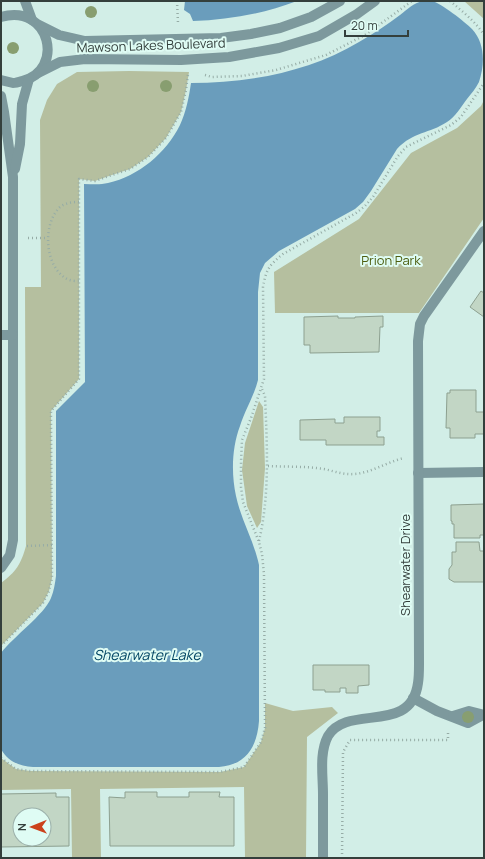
<svg xmlns="http://www.w3.org/2000/svg" width="485" height="859" font-family="Manrope,sans-serif">
  <rect width="100%" height="100%" fill="#d2eee7"/>
  <g fill="#b5bf9f">
    <path d="M464 1H484V19Z"/>
    <path d="M129 71 189 72 186 90 181 112 166 138 148 157 130 169 109 176 95 181 79 179V379L51 411 52 578 49 591 43 603 1 646V583C16 572 21 564 26 546L25 287H41L40 120 47 100 57 84 77 72Z"/>
    <path d="M484 100V218L419 313H275L274 272 359 219 411 153 457 128 481 106Z"/>
    <path d="M259 401 263 407 265 468 261 522 257 528 247 506 242 470 245 443Z"/>
    <path d="M265 703 293 711 332 707 338 713 307 737 306 858H245L244 787 100 789 101 858H72L71 789 1 790V758L16 769 30 771 220 772 244 767 261 742 265 728Z"/>
  </g>
  <g fill="#6a9dbc">
    <path d="M185 1H297C263 14 228 20 193 21L190 14 184 10Z"/>
    <path d="M423 1C426 1 429 0 432 1 441 3 465 22 472 29 485 43 485 64 479 82 476 88 471 94 467 99 461 107 455 117 447 122 429 134 414 131 397 149L371 191 363 202 355 209 279 251 265 263 260 273 258 292V380C254 396 245 410 240 426 232 447 231 473 236 496 241 520 254 541 259 565V721C257 747 246 765 219 767H33C20 766 8 762 1 749V653C14 636 44 615 51 598 54 591 55 583 56 576V411L85 382 84 184C92 184 100 185 108 183 139 176 166 153 180 125 186 112 189 97 191 83 249 83 309 72 359 42 373 34 387 25 400 15 408 9 413 3 423 1Z"/>
  </g>
  <g fill="#c2d6c5" stroke="#8da090" fill-rule="evenodd">
    <path d="M481 291 484 293V317L470 307Z"/>
    <path d="M338 316V318H355V317L383 316V327H380L379 352 310 353V345H304V317Z"/>
    <path d="M450 390H476V412H484V434H475V438H450V428H446L447 393H450Z"/>
    <path d="M344 417H380V431H377V437H384V445H326V440H300V420L335 419V423H344Z"/>
    <path d="M484 504V535H480V538H454V524H452V521H451V505Z"/>
    <path d="M456 542H479L480 551H484V582H454L449 579V569L452 565V552H456Z"/>
    <path d="M313 665H369V685L358 686V693H346V688H340V692H325V690H313Z"/>
    <path d="M125 792H157V797H189V792H220L219 797H234V846H110L109 797 125 798Z"/>
    <path d="M56 793V797H69V846L1 847V794ZM20 815H44V839H20Z"/>
  </g>
  <g fill="none" stroke-linecap="round" stroke-linejoin="round">
    <g stroke="#96aca6" stroke-width="2.5" stroke-dasharray="1 3" stroke-linecap="butt">
      <path d="M177 1 178 23"/>
      <path d="M450 1C462 11 476 22 484 35"/>
      <path d="M205 75 212 77 242 76 276 70 326 55 365 35 412 1"/>
      <path d="M79 202C72 202 64 203 59 208 42 226 45 267 67 279 71 281 76 281 79 281"/>
      <path d="M28 238H47"/>
      <path d="M268 466C286 467 305 466 324 469 334 471 343 475 354 474 371 473 387 462 404 458"/>
      <path d="M259 541C270 494 267 445 265 396L262 389"/>
      <path d="M27 546 52 545"/>
      <path d="M1 646 43 603 49 591 52 578 51 411 79 379V179L95 181 109 176 130 169 148 157 166 138 181 112 186 90 188 74"/>
      <path d="M1 758 16 769 30 771 220 772 244 767 261 742 265 728 264 574 262 554 259 542 243 502 241 487V462L242 440 251 418 264 379 263 287C266 270 269 265 283 254L356 213 364 207 373 197 398 156 406 147 451 125 461 117 484 83"/>
      <path d="M342 858 343 752 350 740H448V732"/>
    </g>
    <g stroke="#7d999d" stroke-width="10">
      <path d="M25 1 32 20"/>
      <path d="M1 17C51 3 65 71 22 81 19 82 16 83 13 83 9 82 5 81 1 80"/>
      <path d="M39 25 59 35 85 41 221 38 251 34 280 28 311 17 340 1"/>
      <path d="M38 73 60 62 85 59 181 60 229 57 279 48 319 36 357 14 375 1"/>
      <path d="M1 96 4 112 13 177V540L10 555 1 568"/>
      <path d="M15 169 20 144 22 104 29 79"/>
      <path d="M1 335H13"/>
      <path d="M418 473 484 472"/>
      <path d="M413 698 437 711 468 723 483 715"/>
      <path d="M453 716 469 711 484 715"/>
      <path d="M323 858C323 837 323 815 323 794 323 776 319 753 328 736 348 703 411 736 418 683 419 677 419 670 419 664L418 341 420 324 424 316 484 231"/>
    </g>
  </g>
  <g fill="#889e70">
    <circle cx="91" cy="12" r="6"/>
    <circle cx="13" cy="48" r="6"/>
    <circle cx="93" cy="86" r="6"/>
    <circle cx="166" cy="86" r="6"/>
    <circle cx="468" cy="717" r="6"/>
  </g>
  <g text-anchor="middle" dominant-baseline="central" stroke-width="4" stroke-linejoin="round" paint-order="stroke">
    <g font-size="13" fill="#343f3c" stroke="#dffcf4">
      <text transform="translate(151 45) rotate(-2)">Mawson Lakes Boulevard</text>
      <text transform="translate(405 565) rotate(-90)">Shearwater Drive</text>
    </g>
    <g font-size="13" fill="#4c5d0f" stroke="#dffcf4">
      <text x="391" y="260">Prion Park</text>
    </g>
    <g font-size="14" font-style="italic" fill="#004463" stroke="#dffcf4">
      <text x="147" y="654">Shearwater Lake</text>
    </g>
  </g>
  <rect width="485" height="859" fill="none" stroke="#343f3c" stroke-width="4"/>
  <g transform="translate(32 827) rotate(269)"><circle r="19" fill="#dffcf4" stroke="#9bb0aa"/>
  <path d="M0-3L7 15L0 10L-7 15Z" fill="#cb421b"/>
  <text y="-6" font-size="11" font-weight="bold" text-anchor="middle" fill="#343f3c">N</text>
  </g>
  <path d="M345 30v6h63v-6" fill="none" stroke="#343f3c" stroke-width="2"/>
  <text x="351" y="30" font-size="12" fill="#343f3c" stroke="#dffcf4" stroke-width="3" paint-order="stroke">20 m</text>
</svg>
